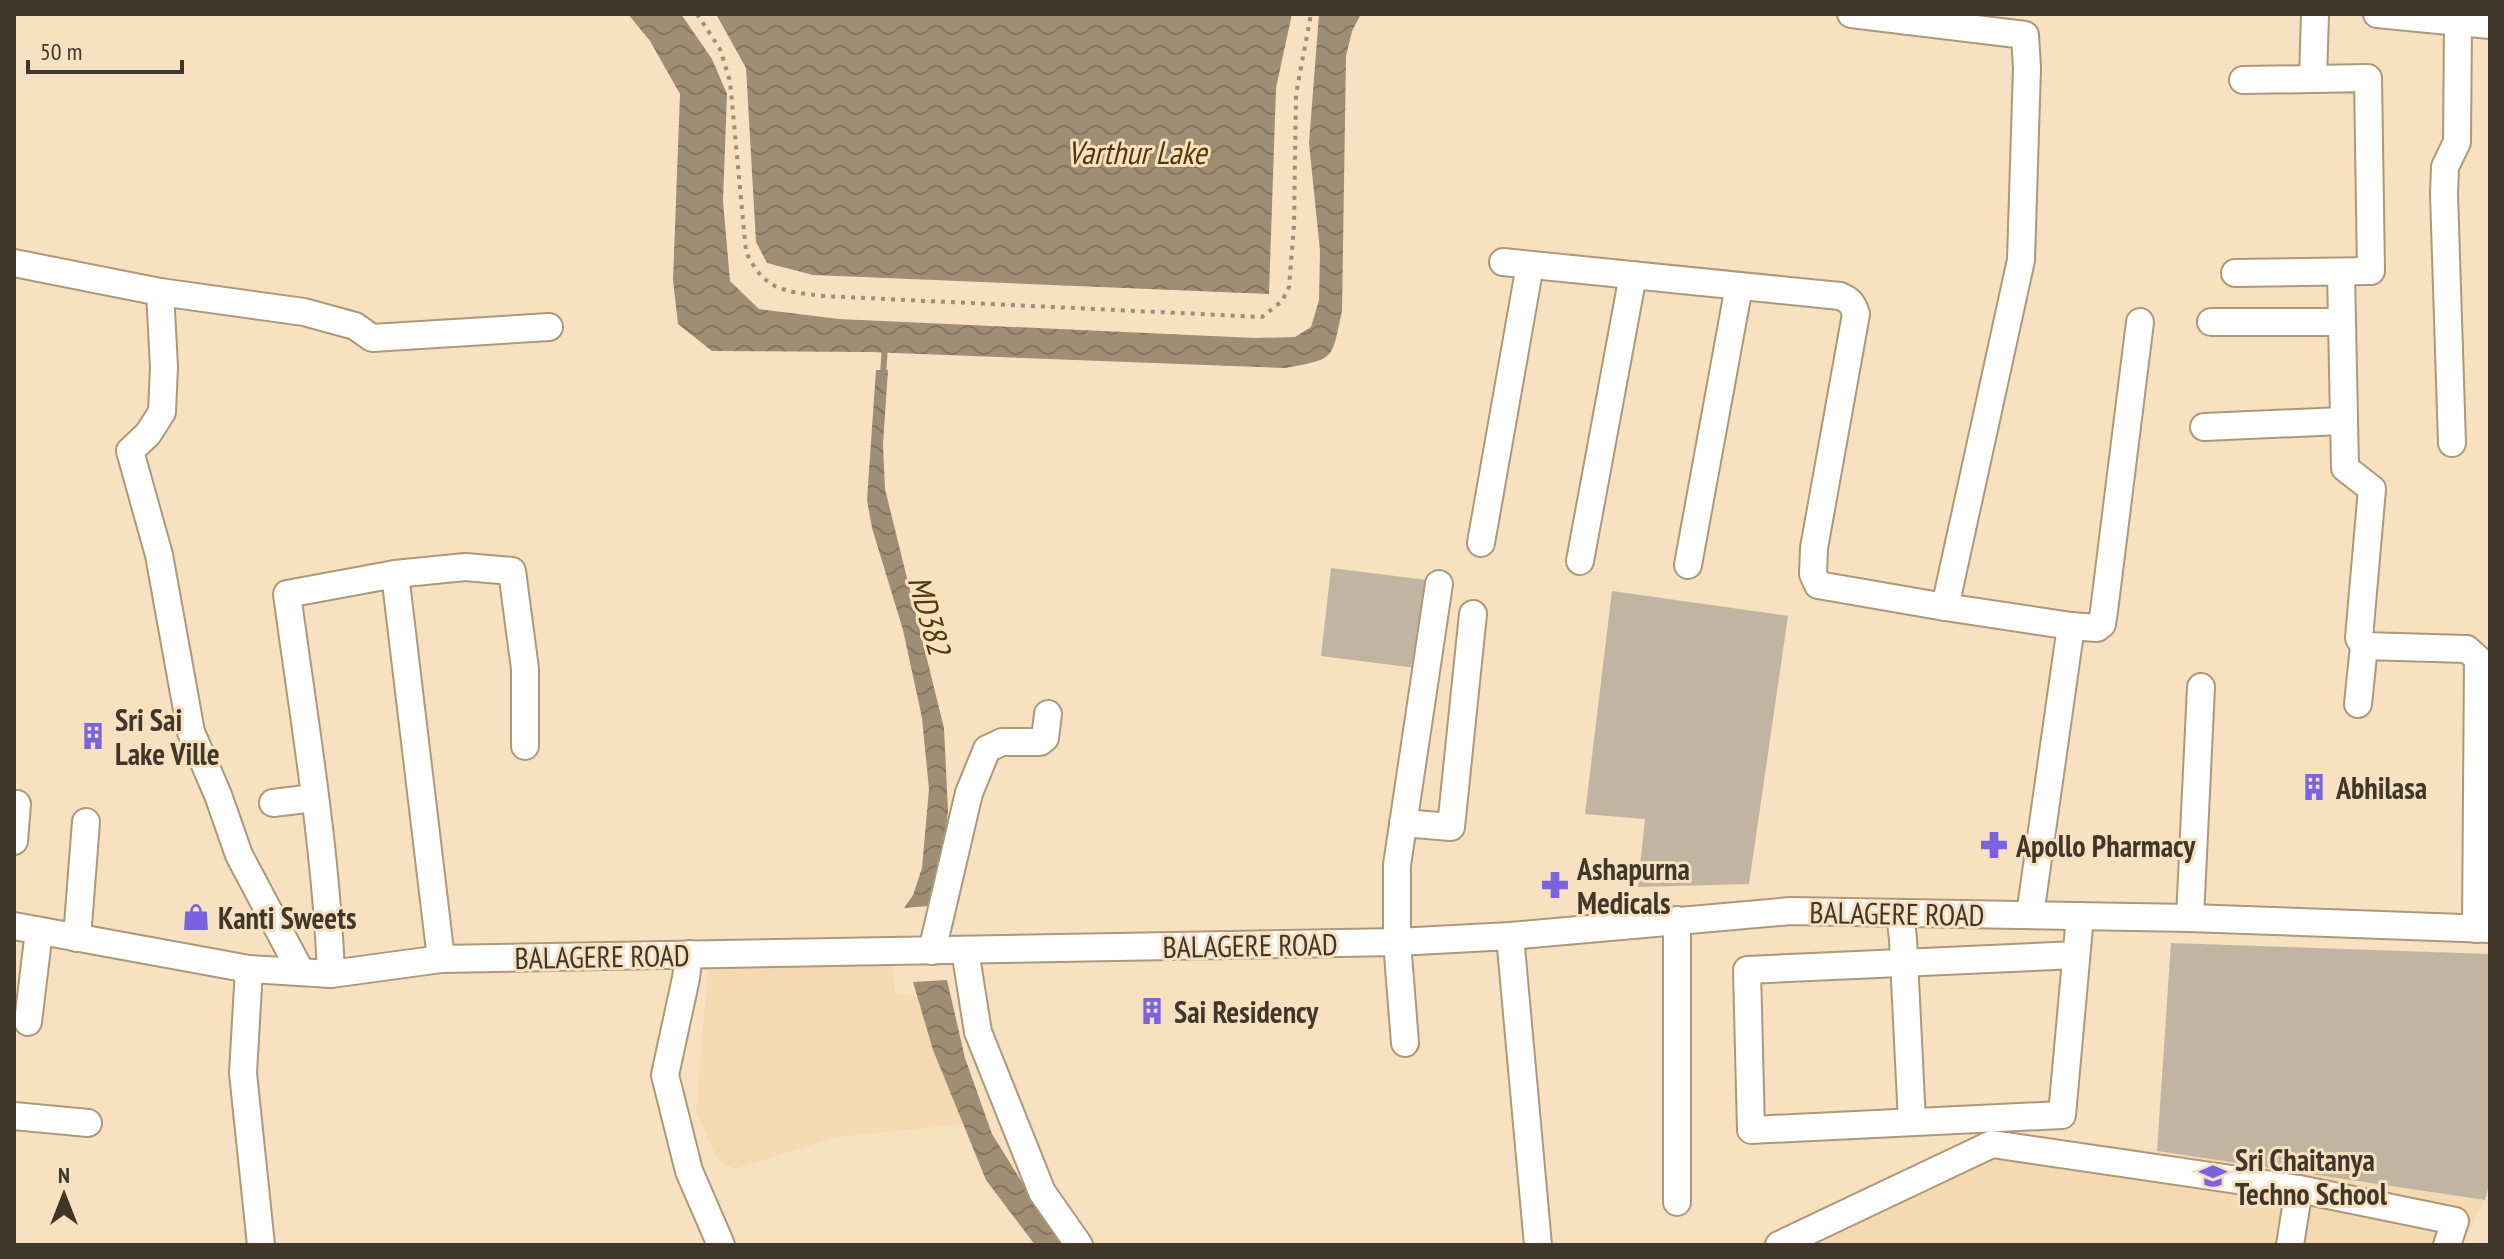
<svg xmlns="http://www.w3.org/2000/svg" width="2504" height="1259" font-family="'PT Sans Narrow',sans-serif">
  <defs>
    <pattern id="water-waves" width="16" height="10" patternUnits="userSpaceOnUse" patternTransform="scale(2)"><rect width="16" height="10" fill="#9f8e74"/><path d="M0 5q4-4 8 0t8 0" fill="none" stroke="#83755f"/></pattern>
  </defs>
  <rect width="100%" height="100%" fill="#f7e1c0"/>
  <g fill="#f4d9b1">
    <path d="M709 959 893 964 895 994 917 996 933 1050 963 1124 835 1137 735 1169 718 1161 696 1111Z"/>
    <path d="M1986 1130 2157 1151 2485 1200 2462 1245H1752Z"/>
  </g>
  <g fill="#c1b4a1">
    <path d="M1331 568 1435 581 1424 669 1321 656Z"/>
    <path d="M1612 591 1788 616 1749 884 1638 887 1645 819 1585 814Z"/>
    <path d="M2171 943 2490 954V1183L2485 1200 2157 1151Z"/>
  </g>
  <g fill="url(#water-waves)">
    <path d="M628 14H681L712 59 727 94 723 201 730 281 759 309 839 319 1255 338 1295 337 1311 327 1319 300 1320 251 1309 143 1319 14H1361L1352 31 1346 56 1342 311C1331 360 1337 358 1286 368L869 352 712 351 678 324 673 280 680 94 650 41Z"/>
    <path d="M716 14H1292L1276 88 1269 294 813 275 767 263 756 242 746 68Z"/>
    <path d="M876 370H888L883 444 885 489 944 728 948 811 942 866 928 906 904 908 913 895 922 868 929 789 922 718 903 630 872 528 867 500Z"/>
    <path d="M947 980 965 1058 992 1134 1061 1245H1035L986 1180 933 1050 913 982Z"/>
  </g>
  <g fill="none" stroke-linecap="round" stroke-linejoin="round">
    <path stroke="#9f8e74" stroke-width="6" d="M883 375 885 346"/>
    <g stroke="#ad9879" stroke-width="30">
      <g id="minor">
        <path d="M1851 14 2025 35 2027 68 2021 260 1945 607 2071 626"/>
        <path d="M2377 14 2490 25"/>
        <path d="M2243 80 2313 79"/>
        <path d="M1503 262 1840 296C1850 300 1853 304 1856 314L1814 548 1813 574 1818 585 1945 607"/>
        <path d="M14 263 160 292 164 367 162 412 148 434 130 451 159 555 191 732 218 795 239 855 301 972"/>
        <path d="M2341 272 2345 468 2372 489 2359 638 2364 646 2467 649 2478 659 2476 929"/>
        <path d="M2235 273 2371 271 2368 78 2313 79 2315 14"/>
        <path d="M160 292 304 312 355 326 372 338 549 327"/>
        <path d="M2211 322H2341"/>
        <path d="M2204 427 2342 421"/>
        <path d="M2452 443 2444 194 2445 167 2457 142 2458 23"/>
        <path d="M1481 543 1530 265"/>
        <path d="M1580 561 1633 275"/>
        <path d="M1688 565 1739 286"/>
        <path d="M395 574 441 959"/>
        <path d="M2358 704 2364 646"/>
        <path d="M273 803 314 798"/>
        <path d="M1403 823 1451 827 1473 614"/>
        <path d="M14 841 17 804"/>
        <path d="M1900 913 1903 939 1912 1122"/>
        <path d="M2030 915 2071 626 2097 628 2102 624 2104 611 2140 322"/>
        <path d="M2190 918 2201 687"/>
        <path d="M1677 920V1202"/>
        <path d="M14 926 249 969 331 974 441 959 1397 942 1510 936 1791 911 2190 918 2490 929"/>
        <path d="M1510 936 1538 1245"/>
        <path d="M77 938 86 822"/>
        <path d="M965 950 978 1032 1042 1192 1079 1245"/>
        <path d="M932 951 969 793 987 749 1002 742H1040L1045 738 1048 714"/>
        <path d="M689 954 686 978 665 1075 689 1171 721 1245"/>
        <path d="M2076 955 1747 970 1751 1130 2062 1115 2080 916"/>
        <path d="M249 969 243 1073 261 1245"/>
        <path d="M331 974C326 847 304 720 287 594L395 574 465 567 512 571 525 669V746"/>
        <path d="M28 1022 39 931"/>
        <path d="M1405 1043 1397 942V865L1439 584"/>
        <path d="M14 1116 88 1123"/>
        <path d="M1779 1245 1992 1144 2299 1189 2455 1221 2447 1245"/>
        <path d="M2290 1245 2299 1189"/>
      </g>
    </g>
    <path stroke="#9f8f78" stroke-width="4" stroke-dasharray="4 6" stroke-linecap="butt" d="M697 14 720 49 730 81 746 252C765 291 783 291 823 296L1262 317 1282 301 1289 287 1294 225 1296 94 1311 14"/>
    <use href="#minor" stroke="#fff" stroke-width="26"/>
  </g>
  <defs>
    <g id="building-bare" transform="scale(2.16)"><path d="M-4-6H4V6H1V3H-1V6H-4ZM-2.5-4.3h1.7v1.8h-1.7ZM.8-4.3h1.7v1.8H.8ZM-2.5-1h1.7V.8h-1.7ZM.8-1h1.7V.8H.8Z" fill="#7963de" stroke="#f7e1c0" stroke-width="2.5" paint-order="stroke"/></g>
    <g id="pharmacy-bare" transform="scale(2.16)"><path d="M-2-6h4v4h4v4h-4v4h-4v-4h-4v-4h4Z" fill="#7963de" stroke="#f7e1c0" stroke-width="2.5" paint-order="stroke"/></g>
    <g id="shop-bare" transform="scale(2.16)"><path d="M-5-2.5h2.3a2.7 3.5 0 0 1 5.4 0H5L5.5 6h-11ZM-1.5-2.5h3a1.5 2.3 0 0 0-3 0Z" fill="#7963de" stroke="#f7e1c0" stroke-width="2.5" paint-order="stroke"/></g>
    <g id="school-bare" transform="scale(2.16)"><path d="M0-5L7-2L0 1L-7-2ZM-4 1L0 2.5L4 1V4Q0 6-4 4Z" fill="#7963de" stroke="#f7e1c0" stroke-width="2.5" paint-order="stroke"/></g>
  </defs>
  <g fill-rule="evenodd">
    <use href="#building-bare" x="93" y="736"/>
    <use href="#building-bare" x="2314" y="787"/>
    <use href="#pharmacy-bare" x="1994" y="845"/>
    <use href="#pharmacy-bare" x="1555" y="885"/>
    <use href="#shop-bare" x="196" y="917"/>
    <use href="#building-bare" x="1152" y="1011"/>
    <use href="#school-bare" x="2213" y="1176"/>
  </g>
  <g text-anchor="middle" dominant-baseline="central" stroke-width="6" stroke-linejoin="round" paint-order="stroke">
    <g font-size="30" font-weight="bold" fill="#40372a" stroke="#f7e1c0" text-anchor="start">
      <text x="115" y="719">Sri Sai<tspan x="115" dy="34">Lake Ville</tspan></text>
      <text x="2336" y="787">Abhilasa</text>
      <text x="2016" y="845">Apollo Pharmacy</text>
      <text x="1577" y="868">Ashapurna<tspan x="1577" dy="34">Medicals</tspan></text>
      <text x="218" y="917">Kanti Sweets</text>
      <text x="1174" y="1011">Sai Residency</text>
      <text x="2235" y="1159">Sri Chaitanya<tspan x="2235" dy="34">Techno School</tspan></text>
    </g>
    <g font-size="30" fill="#40372a" stroke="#f7e1c0">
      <text transform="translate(1897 913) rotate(1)">BALAGERE ROAD</text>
      <text transform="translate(1250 945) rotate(-1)">BALAGERE ROAD</text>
      <text transform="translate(602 956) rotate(-1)">BALAGERE ROAD</text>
    </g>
    <g font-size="32" font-style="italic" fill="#543906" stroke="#f7e1c0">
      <text x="1137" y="152">Varthur Lake</text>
      <text transform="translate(930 615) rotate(74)">MD382</text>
    </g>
  </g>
  <rect width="2504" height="1259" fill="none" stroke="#40372a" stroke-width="32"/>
  <g transform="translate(64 1195)" stroke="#f7e1c0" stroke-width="6" paint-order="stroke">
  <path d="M0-6L14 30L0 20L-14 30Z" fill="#40372a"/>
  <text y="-12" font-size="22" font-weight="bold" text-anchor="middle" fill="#40372a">N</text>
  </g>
  <path d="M28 60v12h154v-12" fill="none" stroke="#40372a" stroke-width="4"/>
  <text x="40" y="60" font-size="24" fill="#40372a" stroke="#f7e1c0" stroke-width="6" paint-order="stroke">50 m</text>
</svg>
